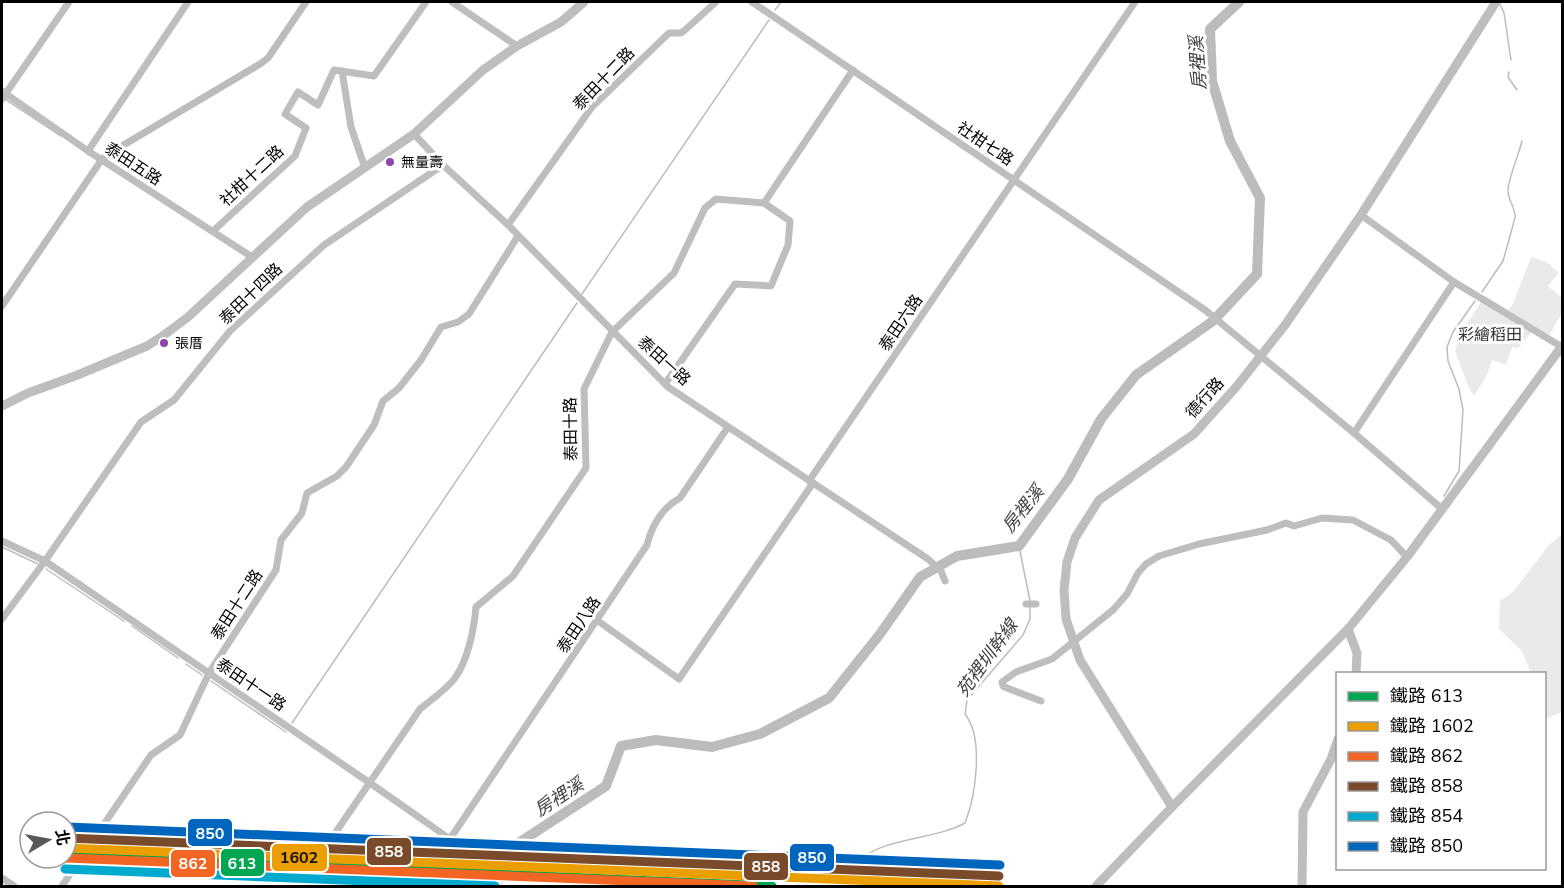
<svg xmlns="http://www.w3.org/2000/svg" width="1564" height="888" font-family="'Nunito Sans','Noto Sans TC',sans-serif">
  <rect width="100%" height="100%" fill="#fff"/>
  <g fill="#eaeaea">
    <path d="M1531 257 1547 262 1559 273 1548 286 1562 298V313L1548 337 1534 329 1518 348 1512 347 1506 365 1492 360 1486 377 1474 396 1469 388 1455 351 1462 331 1485 296 1508 310 1513 304Z"/>
    <path d="M1562 534V712L1545 719 1544 674 1531 673 1522 651 1499 629 1500 601 1514 591 1548 546Z"/>
  </g>
  <g fill="none" stroke-linecap="round" stroke-linejoin="round">
    <g stroke="#bcbcbc" stroke-width="1.5">
      <path d="M1500 4 1504 13 1511 60"/>
      <path d="M775 10 781 2"/>
      <path d="M1509 72 1508 77 1517 90"/>
      <path d="M5 99 61 136"/>
      <path d="M1482 292 1503 261 1515 218C1516 207 1507 200 1508 189 1509 177 1519 154 1522 141"/>
      <path d="M582 294 769 20"/>
      <path d="M1444 496 1459 471 1463 410 1459 389 1448 361 1447 347 1453 332 1475 301"/>
      <path d="M1019 546 1030 601"/>
      <path d="M2 547 38 564"/>
      <path d="M46 569 124 621"/>
      <path d="M132 626 178 658"/>
      <path d="M186 664 202 675"/>
      <path d="M211 681 286 732"/>
      <path d="M292 723 577 303"/>
      <path d="M854 886C855 878 855 867 861 860 881 838 938 839 965 823 976 795 984 738 965 714L967 700 1023 635 1030 619V606"/>
    </g>
    <g stroke="#bcbcbc" stroke-width="7">
      <path d="M105 156 260 64 268 58 306 2"/>
      <path d="M2 306 100 162"/>
    </g>
    <path stroke="#bcbcbc" stroke-width="10" d="M495 886 520 842 606 786 621 746 656 740 712 747 760 734 829 698 880 634 920 577 957 556 1019 546 1068 479 1101 419 1136 375 1213 321 1257 274 1260 198 1230 141 1212 81 1210 29 1239 2"/>
    <g stroke="#bebebe" stroke-width="7">
      <path d="M452 2 517 46"/>
      <path d="M752 2 1205 310 1354 433 1442 509"/>
      <path d="M342 71 351 127 365 168"/>
      <path d="M2 91 88 151 252 257"/>
      <path d="M2 99 69 2"/>
      <path d="M414 134 443 165 508 225 668 387 928 559 941 571 945 581"/>
      <path d="M88 151 188 2"/>
      <path d="M1361 215 1454 282 1562 347"/>
      <path d="M508 225 592 107 669 33H681L685 30 716 2"/>
      <path d="M213 231 295 156 306 128 285 114 298 92 318 105 334 70 374 76 426 2"/>
      <path d="M665 384 735 284 771 286 788 245 790 221 764 203"/>
      <path d="M1354 433 1454 282"/>
      <path d="M809 481 1135 2"/>
      <path d="M2 541 45 561 370 783 450 839 647 545C652 525 662 508 680 498L728 427"/>
      <path d="M1026 604H1036"/>
      <path d="M2 619 45 561 141 422 174 400 230 331 324 245 443 165"/>
      <path d="M598 621 679 679 813 483"/>
      <path d="M1041 701 1007 688 1003 686 1002 682 1016 672 1052 659 1113 610 1127 594 1138 573 1146 564 1159 556 1199 544 1267 530 1286 523 1294 526 1322 518 1353 520 1391 540 1407 557"/>
      <path d="M2 878 14 886"/>
      <path d="M62 886 151 755 180 735 209 673 276 570 281 540 302 513 307 493 337 476 346 467 374 425 383 401 399 388 421 360 441 327 458 322 469 314 518 236"/>
      <path d="M299 886 420 709C432 699 446 690 455 678 468 660 474 629 476 607L513 576 586 468 584 389 612 332 674 273 705 208 716 199 764 203 853 70"/>
    </g>
    <g stroke="#bebebe" stroke-width="9">
      <path d="M2 406 28 393 75 376 147 346 164 335 188 317 307 207 414 134 483 70 517 46 561 22 584 2"/>
      <path d="M1348 629 1357 653 1356 674"/>
      <path d="M1172 807 1080 660 1066 619 1064 590 1067 562 1075 538 1099 500 1194 434 1237 386 1285 325 1361 215 1496 2"/>
      <path d="M1096 886 1172 807 1348 629 1407 557 1562 346"/>
      <path d="M1302 886 1303 812 1331 759 1338 739"/>
    </g>
    <g stroke="#fff" stroke-width="14">
      <path id="rail-1" d="M66 855 772 886"/>
    </g>
    <g stroke="#fff" stroke-width="14">
      <path id="rail-2" d="M66 848 999 886"/>
    </g>
    <g stroke="#fff" stroke-width="14">
      <path id="rail-3" d="M66 858 753 886"/>
    </g>
    <g stroke="#fff" stroke-width="14">
      <path id="rail-4" d="M66 838 999 876"/>
    </g>
    <g stroke="#fff" stroke-width="14">
      <path id="rail-5" d="M65 869 495 886"/>
    </g>
    <g stroke="#fff" stroke-width="14">
      <path id="rail-6" d="M67 827 1000 865"/>
    </g>
    <use href="#rail-1" stroke="#00a651" stroke-width="9"/>
    <use href="#rail-2" stroke="#eb9e00" stroke-width="9"/>
    <use href="#rail-3" stroke="#f26522" stroke-width="9"/>
    <use href="#rail-4" stroke="#7a4b2a" stroke-width="9"/>
    <use href="#rail-5" stroke="#00a9ce" stroke-width="9"/>
    <use href="#rail-6" stroke="#0065bd" stroke-width="9"/>
  </g>
  <g fill="#8e44ad" stroke="#fff" stroke-width="2">
    <circle cx="390" cy="162" r="5"/>
    <circle cx="164" cy="343" r="5"/>
  </g>
  <g text-anchor="middle" dominant-baseline="central" stroke-width="6" stroke-linejoin="round" paint-order="stroke">
    <g font-size="14" fill="#000" stroke="#fff" text-anchor="start">
      <text x="401" y="162">無量壽</text>
      <text x="175" y="343">張厝</text>
    </g>
    <g font-size="16" fill="#000" stroke="#fff">
      <text transform="translate(604 79) rotate(-46)">泰田十二路</text>
      <text transform="translate(985 144) rotate(34)">社柑七路</text>
      <text transform="translate(133 164) rotate(33)">泰田五路</text>
      <text transform="translate(252 176) rotate(-43)">社柑十二路</text>
      <text transform="translate(251 294) rotate(-44)">泰田十四路</text>
      <text transform="translate(901 323) rotate(-56)">泰田六路</text>
      <text transform="translate(664 361) rotate(42)">泰田一路</text>
      <text transform="translate(1205 398) rotate(-48)">德行路</text>
      <text transform="translate(571 429) rotate(-91)">泰田十路</text>
      <text transform="translate(237 605) rotate(-57)">泰田十二路</text>
      <text transform="translate(579 625) rotate(-56)">泰田八路</text>
      <text transform="translate(251 685) rotate(34)">泰田十一路</text>
    </g>
    <g font-size="16" fill="#303030" stroke="#fff">
      <text x="1490" y="335">彩繪稻田</text>
    </g>
    <g font-size="18" font-style="italic" fill="#414141" stroke="#fff">
      <text transform="translate(1198 63) rotate(-94)">房裡溪</text>
      <text transform="translate(1023 509) rotate(-51)">房裡溪</text>
      <text transform="translate(987 658) rotate(-54)">苑裡圳幹線</text>
      <text transform="translate(559 797) rotate(-33)">房裡溪</text>
    </g>
  </g>
  <g stroke="#fff" stroke-width="2">
    <rect x="187" y="818" width="46" height="29" rx="6" fill="#0065bd"/>
    <rect x="366" y="837" width="46" height="29" rx="6" fill="#7a4b2a"/>
    <rect x="789" y="843" width="46" height="29" rx="6" fill="#0065bd"/>
    <rect x="271" y="843" width="57" height="29" rx="6" fill="#eb9e00"/>
    <rect x="220" y="848" width="45" height="29" rx="6" fill="#00a651"/>
    <rect x="170" y="849" width="46" height="29" rx="6" fill="#f26522"/>
    <rect x="743" y="852" width="46" height="29" rx="6" fill="#7a4b2a"/>
  </g>
  <g font-size="16" text-anchor="middle" font-weight="bold" fill="#fff">
    <text x="210" y="839">850</text>
    <text x="389" y="857">858</text>
    <text x="812" y="863">850</text>
    <text x="242" y="869">613</text>
    <text x="193" y="869">862</text>
    <text x="766" y="872">858</text>
  </g>
  <g font-size="16" text-anchor="middle" font-weight="bold" fill="#111">
    <text x="299" y="863">1602</text>
  </g>
  <rect width="1564" height="888" fill="none" stroke="#000000" stroke-width="6"/>
  <rect x="1336" y="672" width="210" height="198" fill="#ffffff" stroke="#999999" stroke-width="1.5"/>
  <rect x="1348" y="692" width="30" height="9" fill="#00a651" stroke="#999999" stroke-width="1.5"/>
  <text x="1390" y="702" font-size="18" fill="#000000">鐵路 613</text>
  <rect x="1348" y="722" width="30" height="9" fill="#eb9e00" stroke="#999999" stroke-width="1.5"/>
  <text x="1390" y="732" font-size="18" fill="#000000">鐵路 1602</text>
  <rect x="1348" y="752" width="30" height="9" fill="#f26522" stroke="#999999" stroke-width="1.5"/>
  <text x="1390" y="762" font-size="18" fill="#000000">鐵路 862</text>
  <rect x="1348" y="782" width="30" height="9" fill="#7a4b2a" stroke="#999999" stroke-width="1.5"/>
  <text x="1390" y="792" font-size="18" fill="#000000">鐵路 858</text>
  <rect x="1348" y="812" width="30" height="9" fill="#00a9ce" stroke="#999999" stroke-width="1.5"/>
  <text x="1390" y="822" font-size="18" fill="#000000">鐵路 854</text>
  <rect x="1348" y="842" width="30" height="9" fill="#0065bd" stroke="#999999" stroke-width="1.5"/>
  <text x="1390" y="852" font-size="18" fill="#000000">鐵路 850</text>
  <g transform="translate(48 840) rotate(80)"><circle r="28" fill="#ffffff" stroke="#999999" stroke-width="1.5"/>
  <path d="M0-4.5L10 22L0 15L-10 22Z" fill="#595959"/>
  <text y="-9" font-size="16" font-weight="bold" text-anchor="middle" fill="#000000">北</text>
  </g>
</svg>
